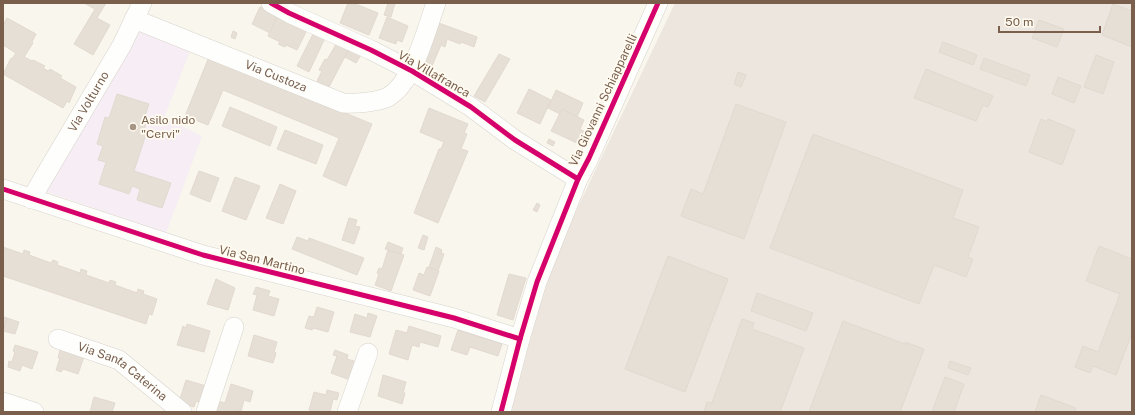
<svg xmlns="http://www.w3.org/2000/svg" width="1135" height="415" font-family="'Public Sans',sans-serif">
  <rect width="100%" height="100%" fill="#f9f6ee"/>
  <path fill="#ece6df" d="M675 3H1132V412H509L546 274Z"/>
  <path fill="#f6edf5" d="M141 30 190 51 164 118 202 136 166 233 44 191Z"/>
  <g fill="#e6dfd5" stroke="#e2d9d0">
    <path d="M84 3H106L97 18 110 25 93 55 74 44 95 9Z"/>
    <path d="M348 3H353L378 13 369 35 340 23Z"/>
    <path d="M388 3H395L391 17 384 15Z"/>
    <path d="M1113 4 1132 11V47L1102 35Z"/>
    <path d="M260 7 278 15 270 33 252 24Z"/>
    <path d="M278 15 308 28 297 50 286 45 285 47 278 44 280 42 268 36Z"/>
    <path d="M387 17 408 26 402 42 397 40 396 44 379 38Z"/>
    <path d="M7 18 36 34 32 42 33 43 24 57 32 61 33 60 45 66 43 68 48 71 50 69 62 76 60 78 76 87 69 103 67 101 63 108 3 74 11 58 12 59 16 53 3 45V25Z"/>
    <path d="M1039 20 1064 29 1057 47 1032 38Z"/>
    <path d="M436 22 477 37 474 47 461 42 460 44 447 39 445 47 441 45 432 66 421 62Z"/>
    <path d="M233 31 237 33 235 39 231 37Z"/>
    <path d="M314 32 325 38 309 72 297 66Z"/>
    <path d="M339 39 351 45 329 87 317 81 322 71 319 70 325 59 327 60Z"/>
    <path d="M943 42 977 55 973 65 939 52Z"/>
    <path d="M351 46 362 53 356 63 345 57Z"/>
    <path d="M499 54 510 59 485 102 474 96Z"/>
    <path d="M1096 55 1114 62 1103 94 1084 87Z"/>
    <path d="M209 57 372 124 346 186 323 176 339 138 223 90 208 125 185 116Z"/>
    <path d="M984 58 1030 75 1026 86 980 69Z"/>
    <path d="M926 69 993 96 988 107 983 105 976 121 914 98Z"/>
    <path d="M738 72 746 75 741 87 734 84Z"/>
    <path d="M1058 77 1081 86 1074 103 1052 94Z"/>
    <path d="M529 89 551 100 540 124 517 113Z"/>
    <path d="M556 90 583 103 577 117 562 109 560 114 548 108Z"/>
    <path d="M117 94 149 104 145 116 148 117 144 130 147 131 134 171 171 183 162 208 137 200 140 189 132 186 129 194 99 184 106 162 98 160 103 146 97 144 105 117 109 118Z"/>
    <path d="M736 104 786 122 744 239 681 216 691 189 703 194Z"/>
    <path d="M230 107 277 127 270 146 222 126Z"/>
    <path d="M429 108 468 124 464 133 467 134 461 149 468 151 438 223 414 213 439 149H441L444 142 420 132Z"/>
    <path d="M562 109 584 120 580 129 585 132 579 144 551 131Z"/>
    <path d="M1041 119 1047 122 1048 119 1075 130 1062 165 1029 152Z"/>
    <path d="M285 130 323 145 316 164 277 149Z"/>
    <path d="M813 134 963 190 953 218 979 227 968 257 973 259 966 277 934 265 919 304 770 248Z"/>
    <path d="M549 139 555 142 553 146 547 143Z"/>
    <path d="M199 171 219 178 210 202 190 194Z"/>
    <path d="M235 177 260 186 246 220 222 211Z"/>
    <path d="M280 184 296 191 283 224 266 218Z"/>
    <path d="M537 203 540 205 537 212 533 210Z"/>
    <path d="M349 218 357 220 355 226 360 227 354 244 342 240Z"/>
    <path d="M423 235 428 237 424 250 418 248Z"/>
    <path d="M297 237 308 241 309 238 364 258 357 275 292 249Z"/>
    <path d="M388 242 403 248 401 254 385 249Z"/>
    <path d="M1099 246 1132 259V333L1116 375 1093 366 1090 373 1075 367 1083 346 1098 352 1120 294 1086 281Z"/>
    <path d="M3 247 23 254 24 250 30 252 29 255 51 263 53 260 58 262 57 265 80 273 81 269 87 271 86 275 109 283 110 280 116 282 115 285 137 293 138 289 144 291 143 294 157 299 152 315 149 314 146 324 3 276Z"/>
    <path d="M436 247 442 250 441 253 444 254 438 271 429 267Z"/>
    <path d="M388 250 404 255 391 291 375 285 379 274 377 273 379 268 382 269Z"/>
    <path d="M668 256 728 279 685 392 625 369Z"/>
    <path d="M427 267 439 271 430 296 413 290 419 273 424 275Z"/>
    <path d="M509 274 526 278 513 320 497 315Z"/>
    <path d="M216 279 235 288 228 310 207 304Z"/>
    <path d="M256 287 270 291 268 296 279 299 274 316 253 310 257 295 253 294Z"/>
    <path d="M757 293 813 313 806 331 751 311Z"/>
    <path d="M317 307 334 312 328 332 313 328 312 330 305 328 309 316 314 317Z"/>
    <path d="M368 313 377 316 370 337 350 332 355 314 367 318Z"/>
    <path d="M3 317 7 318 3 331Z"/>
    <path d="M7 318 19 322 15 334 3 331Z"/>
    <path d="M742 319 754 323 752 329 804 348 780 412H704L707 402 712 403Z"/>
    <path d="M843 321 905 344V342L924 349 900 412H809Z"/>
    <path d="M187 324 210 331 204 352 177 345 183 326 186 328Z"/>
    <path d="M409 326 441 336 438 347 420 342 419 347 412 345 408 360 389 354 396 330 407 333Z"/>
    <path d="M458 330 502 344 498 356 470 347 467 355 451 350Z"/>
    <path d="M254 335 277 342 274 352 276 353 273 363 248 356Z"/>
    <path d="M15 345 38 352 32 369 22 365 20 371 8 367 9 361 12 362 15 352 13 351Z"/>
    <path d="M61 346 85 354 78 374 63 369 61 372 56 370 60 358H58Z"/>
    <path d="M335 350 348 355 347 359 357 362 350 380 331 373 337 356 333 355Z"/>
    <path d="M950 361 971 368 968 375 948 368Z"/>
    <path d="M383 375 406 382 403 393H405L402 404 378 396Z"/>
    <path d="M945 377 964 384 954 412H932Z"/>
    <path d="M186 380 206 386 201 403 196 401 194 407 179 402Z"/>
    <path d="M231 384 253 391 250 402 244 400 241 411 238 410 237 412H210L214 400 225 403Z"/>
    <path d="M327 390 339 393 337 400 333 399 330 412H318L309 410 314 392 326 395Z"/>
    <path d="M1041 395 1076 408 1074 412H1035Z"/>
    <path d="M94 397 115 403 112 412H90Z"/>
  </g>
  <g fill="none" stroke-linecap="round" stroke-linejoin="round">
    <g stroke="#d8d3cc" stroke-width="20">
      <g id="minor">
        <path d="M271 3 289 13 371 50 412 71 471 107 515 140 578 179"/>
        <path id="s1" d="M134 19 343 103C355 104 378 102 388 97 414 82 426 30 436 3"/>
        <path d="M3 189 203 255 454 318 520 339"/>
        <path id="s2" d="M31 199 122 45 142 3"/>
        <path id="s3" d="M58 339 119 360 182 412"/>
        <path d="M3 402 34 412"/>
        <path d="M206 412 234 327"/>
        <path d="M347 412 368 353"/>
        <path d="M501 412 520 339 537 282 578 179 589 158 658 3"/>
      </g>
    </g>
    <use href="#minor" stroke="#fefefc" stroke-width="19"/>
    <g stroke="#fffbf1" stroke-width="8">
      <g id="cycleway">
        <path d="M271 3 289 13 371 50 412 71 471 107 515 140 578 179"/>
        <path d="M3 189 203 255 454 318 520 339"/>
        <path d="M501 412 520 339 537 282 578 179 589 158 658 3"/>
      </g>
    </g>
    <use href="#cycleway" stroke="#d6006c" stroke-width="5"/>
  </g>
  <circle fill="#a69485" stroke="#fffbf1" stroke-width="1.5" cx="133" cy="127" r="4"/>
  <g text-anchor="middle" dominant-baseline="central" stroke-width="3.5" stroke-linejoin="round" paint-order="stroke">
    <g font-size="12" fill="#795f4c" stroke="#fffbf1">
      <text transform="translate(434 74) rotate(30)">Via Villafranca</text>
      <text stroke="none"><textPath href="#s1" startOffset="153">Via Custoza</textPath></text>
      <text transform="translate(603 100) rotate(-65)">Via Giovanni Schiapparelli</text>
      <text stroke="none"><textPath href="#s2" startOffset="113">Via Volturno</textPath></text>
      <text transform="translate(262 260) rotate(14)">Via San Martino</text>
      <text stroke="none"><textPath href="#s3" startOffset="73">Via Santa Caterina</textPath></text>
    </g>
    <g font-size="12" fill="#795f4c" stroke="#fffbf1" text-anchor="start">
      <text x="141" y="120">Asilo nido<tspan x="141" dy="14">"Cervi"</tspan></text>
    </g>
  </g>
  <rect width="1135" height="415" fill="none" stroke="#795f4c" stroke-width="8"/>
  <path d="M999 26v6h101v-6" fill="none" stroke="#795f4c" stroke-width="2"/>
  <text x="1005" y="26" font-size="12" fill="#795f4c" stroke="#fffbf1" stroke-width="3" paint-order="stroke">50 m</text>
</svg>
